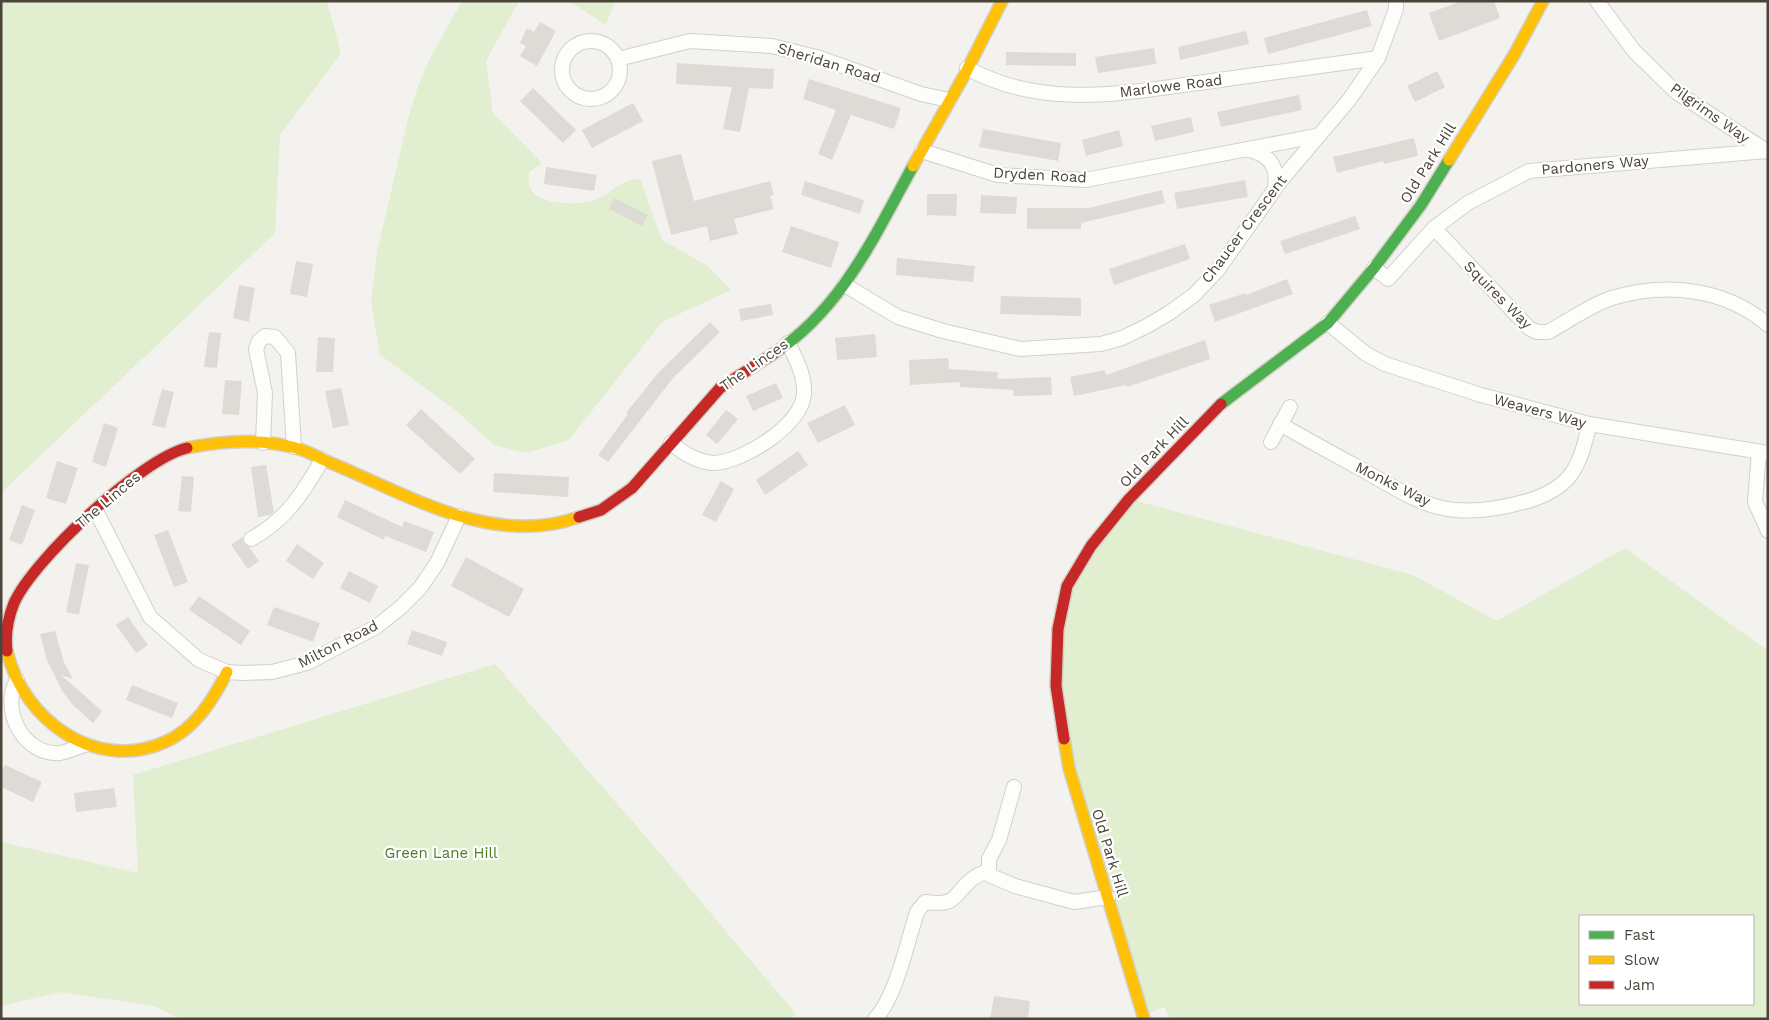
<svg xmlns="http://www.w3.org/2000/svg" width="1769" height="1020" font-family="'Work Sans',sans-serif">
  <rect width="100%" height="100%" fill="#f4f2ee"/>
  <g fill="#e1eecf" fill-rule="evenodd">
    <path d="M1 1H327L341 53 280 135 275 233 1 493Z"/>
    <path d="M462 1H519L486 61 493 113 542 163 529 172C529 177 528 184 530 188 537 205 579 206 595 200 611 194 620 179 640 179L662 240 708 266 731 290 662 322 569 440 526 453 494 445 455 410 380 355 371 302 377 252 408 119 418 86 430 58Z"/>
    <path d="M569 1H615L606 25Z"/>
    <path d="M1129 499 1413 575 1497 621 1625 548 1768 651V1019H1169L1165 1007 1143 1015 1069 768 1058 629 1091 546ZM1580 916H1753V1004H1580Z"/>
    <path d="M495 664 648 839 795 1013 793 1019H180L154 1006 61 992 1 1006V842L138 873 133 775Z"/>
  </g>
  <g fill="#dedbd6">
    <path d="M1462 1H1494L1500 18 1439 41 1429 13Z"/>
    <path d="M1367 10 1372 26 1268 54 1264 38Z"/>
    <path d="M540 22 556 31 537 66 520 56 526 46 520 43 527 28 534 32Z"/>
    <path d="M1246 31 1249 44 1180 60 1178 47Z"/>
    <path d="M1154 48 1156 64 1098 73 1095 57Z"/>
    <path d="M1006 52 1076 53V66L1006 65Z"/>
    <path d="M677 63 774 69 773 89 749 88 740 132 723 129 732 87 676 84Z"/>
    <path d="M1437 71 1445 87 1415 102 1407 86Z"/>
    <path d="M809 79 901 108 894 129 851 115 832 160 818 154 836 110 803 99Z"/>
    <path d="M533 88 576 130 563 143 520 101Z"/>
    <path d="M1299 95 1302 110 1221 127 1217 112Z"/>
    <path d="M633 103 643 121 592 148 582 130Z"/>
    <path d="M1191 117 1194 132 1155 141 1151 126Z"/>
    <path d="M983 129 1061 143 1058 161 979 147Z"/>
    <path d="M1119 130 1123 146 1086 156 1082 140Z"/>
    <path d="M1414 138 1418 156 1384 164 1383 161 1337 173 1333 157Z"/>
    <path d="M681 154 694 201 770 181 774 195 770 196 774 209 734 219 738 234 710 241 707 226 671 235 652 161Z"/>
    <path d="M546 167 597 175 594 191 544 184Z"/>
    <path d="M1245 180 1248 197 1177 209 1174 193Z"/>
    <path d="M805 181 864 200 860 214 801 195Z"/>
    <path d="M1162 190 1165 203 1081 223V229H1027V208H1089Z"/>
    <path d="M927 194H957L956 216 927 215Z"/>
    <path d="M981 195 1017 197 1016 214 980 213Z"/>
    <path d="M614 198 648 215 642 226 609 209Z"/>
    <path d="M1355 216 1360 229 1285 254 1280 241Z"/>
    <path d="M791 226 839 242 831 268 782 252Z"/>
    <path d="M1185 244 1190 259 1114 285 1109 269Z"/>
    <path d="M897 258 975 266 973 282 896 275Z"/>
    <path d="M296 261 313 264 307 297 290 294Z"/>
    <path d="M1287 279 1293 294 1215 322 1209 305 1246 293V295Z"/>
    <path d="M239 285 255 288 249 322 233 318Z"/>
    <path d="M1001 296 1081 298V316L1000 314Z"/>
    <path d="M771 304 773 315 741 321 739 309Z"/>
    <path d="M710 322 720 332 673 378 608 462 598 455 628 414 626 413 659 372Z"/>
    <path d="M209 332 221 333 217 368 204 367Z"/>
    <path d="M875 334 877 357 837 360 835 338Z"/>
    <path d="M318 337 335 338 333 372H316Z"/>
    <path d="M1205 340 1210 359 1127 387V385L1074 396 1070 377 1105 370 1106 375Z"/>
    <path d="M948 358 949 369 998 372 997 379 1051 377 1052 395 1014 396 1013 390 960 387V382L910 385 909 360Z"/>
    <path d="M225 380 242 381 239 415 222 414Z"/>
    <path d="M776 383 783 398 753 411 746 396Z"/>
    <path d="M341 388 349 425 333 428 325 391Z"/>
    <path d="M162 389 174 392 165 428 152 425Z"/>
    <path d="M845 405 855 425 818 443 807 423Z"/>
    <path d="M421 409 475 459 460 474 406 425Z"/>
    <path d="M726 410 738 419 717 444 706 435Z"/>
    <path d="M104 423 118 428 106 467 92 462Z"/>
    <path d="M798 451 808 465 765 495 756 480Z"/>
    <path d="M57 461 78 468 66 504 46 498Z"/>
    <path d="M266 465 274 512 270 515 258 517 251 467Z"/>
    <path d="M494 473 569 477 568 497 493 492Z"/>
    <path d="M182 476 194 477 191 512 178 511Z"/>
    <path d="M721 481 734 489 716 522 702 515Z"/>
    <path d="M345 500 402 527 404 521 434 532 426 552 385 536 384 540 337 517Z"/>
    <path d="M22 505 35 510 22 545 9 540Z"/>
    <path d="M168 530 188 582 174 587 154 535Z"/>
    <path d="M242 537 244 544 249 547 259 561 248 569 231 545Z"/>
    <path d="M297 544 324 563 313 579 286 561Z"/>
    <path d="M466 557 524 589 509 617 451 586Z"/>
    <path d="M76 563 89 565 79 615 66 612Z"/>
    <path d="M349 571 378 586 370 603 340 588Z"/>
    <path d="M199 596 250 631 241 645 189 610Z"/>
    <path d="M274 607 320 623 313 642 267 625Z"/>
    <path d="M128 617 148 645 136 653 116 625Z"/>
    <path d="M412 630 447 642 442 656 407 644Z"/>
    <path d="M55 631 64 662 73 679 61 675 102 711 93 723 73 705 62 691 47 660 40 634Z"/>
    <path d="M132 685 178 703 172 718 126 700Z"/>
    <path d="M5 765 42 782 33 802 1 787V773Z"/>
    <path d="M114 788 117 807 76 812 74 793Z"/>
    <path d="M994 996 1030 1001 1028 1019H990Z"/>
  </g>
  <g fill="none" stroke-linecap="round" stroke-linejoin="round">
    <g stroke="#d2d0cb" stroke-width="16">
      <g id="street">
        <path d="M1597 1 1634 51 1676 92 1768 152"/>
        <circle cx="591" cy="70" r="29"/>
        <path d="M618 59 690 41 772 46 820 58 921 94 949 100"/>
        <path d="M967 68C1045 111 1128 92 1212 81 1267 73 1323 66 1378 58"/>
        <path d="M1249 150C1270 155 1278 167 1275 187"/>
        <path d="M922 151 998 175 1085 180 1316 136"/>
        <path d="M1434 228 1529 328 1537 332H1548C1567 322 1592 304 1612 298 1666 282 1725 288 1768 325"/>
        <path d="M1374 268 1388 279 1434 228 1468 203 1529 171 1767 151"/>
        <path d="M845 285 898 317 943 331 1020 349 1101 344 1122 338 1147 326 1169 313 1194 295 1217 271 1282 179 1349 100 1378 58 1396 9V1"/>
        <path d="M1328 323 1366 354 1385 364 1481 395 1589 424 1768 453"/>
        <path d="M1280 424C1308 440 1335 455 1363 470 1392 486 1423 508 1456 510 1479 512 1502 508 1524 502 1569 490 1581 468 1589 424"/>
        <path d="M1271 442 1290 407"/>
        <path d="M263 443 265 393 256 349 259 341 265 336 275 337 288 353 294 447"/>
        <path d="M671 443C683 453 698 463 715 463 744 461 802 425 804 394 805 375 796 359 788 343"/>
        <path d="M1759 452 1755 502 1768 531"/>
        <path d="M96 511 150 617 199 660 227 672 243 673 272 672 307 663 376 627 400 608 420 588 437 563 459 516"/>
        <path d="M251 539C286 520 303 493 322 460"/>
        <path d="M17 680C0 709 23 756 60 753 67 752 77 747 85 745"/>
        <path d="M1014 787 999 840 989 859V875L1015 886 1074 902 1108 897"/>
        <path d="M875 1019C896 997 907 943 917 912L925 902C958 906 951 897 972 879 977 875 984 873 989 870"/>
      </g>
    </g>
    <g stroke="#d3cfc5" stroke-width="14">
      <g id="fast">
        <path d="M773 354C842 309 875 235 913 166"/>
        <path d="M1221 404 1328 323 1374 268 1421 205 1449 160"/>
      </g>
    </g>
    <g stroke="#d3cfc5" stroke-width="14">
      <g id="slow">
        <path d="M1449 160 1514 55 1543 1"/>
        <path d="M913 166 965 74 1002 1"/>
        <path d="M187 448C222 441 262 438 296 448 308 451 319 458 331 463 408 495 494 548 579 517"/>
        <path d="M7 651C23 720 96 773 165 742 195 729 213 700 227 672"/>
        <path d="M1064 739 1069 768 1144 1019"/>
      </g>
    </g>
    <g stroke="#d3cfc5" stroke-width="14">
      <g id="jam">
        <path d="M579 517 601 510 632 488 720 388 773 354"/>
        <path d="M7 651C5 634 8 618 14 603 34 559 141 459 187 448"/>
        <path d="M1064 739 1056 686 1058 629 1067 586 1091 546 1129 499 1221 404"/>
      </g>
    </g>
    <use href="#street" stroke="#fdfdfc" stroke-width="14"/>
    <use href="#fast" stroke="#4caf50" stroke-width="11"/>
    <use href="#slow" stroke="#ffc107" stroke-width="11"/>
    <use href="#jam" stroke="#c62828" stroke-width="11"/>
  </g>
  <g text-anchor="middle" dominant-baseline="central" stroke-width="4.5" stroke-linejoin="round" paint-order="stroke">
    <g font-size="15" fill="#4b4439" stroke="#fff">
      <text transform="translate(829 63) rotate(17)">Sheridan Road</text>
      <text transform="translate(1171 86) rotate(-7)">Marlowe Road</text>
      <text transform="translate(1710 113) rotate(35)">Pilgrims Way</text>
      <text transform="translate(1428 163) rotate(-58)">Old Park Hill</text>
      <text transform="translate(1595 165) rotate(-5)">Pardoners Way</text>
      <text transform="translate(1040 175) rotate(3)">Dryden Road</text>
      <text transform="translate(1244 229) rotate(-53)">Chaucer Crescent</text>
      <text transform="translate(1498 295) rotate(45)">Squires Way</text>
      <text transform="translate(754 365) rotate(-35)">The Linces</text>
      <text transform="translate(1540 411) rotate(15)">Weavers Way</text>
      <text transform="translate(1154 452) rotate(-46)">Old Park Hill</text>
      <text transform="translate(1393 484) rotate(26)">Monks Way</text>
      <text transform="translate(108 500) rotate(-40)">The Linces</text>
      <text transform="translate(338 644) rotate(-27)">Milton Road</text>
      <text transform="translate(1110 853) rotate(73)">Old Park Hill</text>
    </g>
    <g font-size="15" fill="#4a7f2a" stroke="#fff">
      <text x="441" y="853">Green Lane Hill</text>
    </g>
  </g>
  <rect width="1769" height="1020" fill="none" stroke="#4b4439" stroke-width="5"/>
  <rect x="1579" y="915" width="175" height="90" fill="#ffffff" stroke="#b7b4b0"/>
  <rect x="1589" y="931" width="25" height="8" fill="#4caf50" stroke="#b7b4b0"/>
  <text x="1624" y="940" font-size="15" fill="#4b4439">Fast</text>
  <rect x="1589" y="956" width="25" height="8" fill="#ffc107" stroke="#b7b4b0"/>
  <text x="1624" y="965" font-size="15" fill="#4b4439">Slow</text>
  <rect x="1589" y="981" width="25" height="8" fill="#c62828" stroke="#b7b4b0"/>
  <text x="1624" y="990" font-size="15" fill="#4b4439">Jam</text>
</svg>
